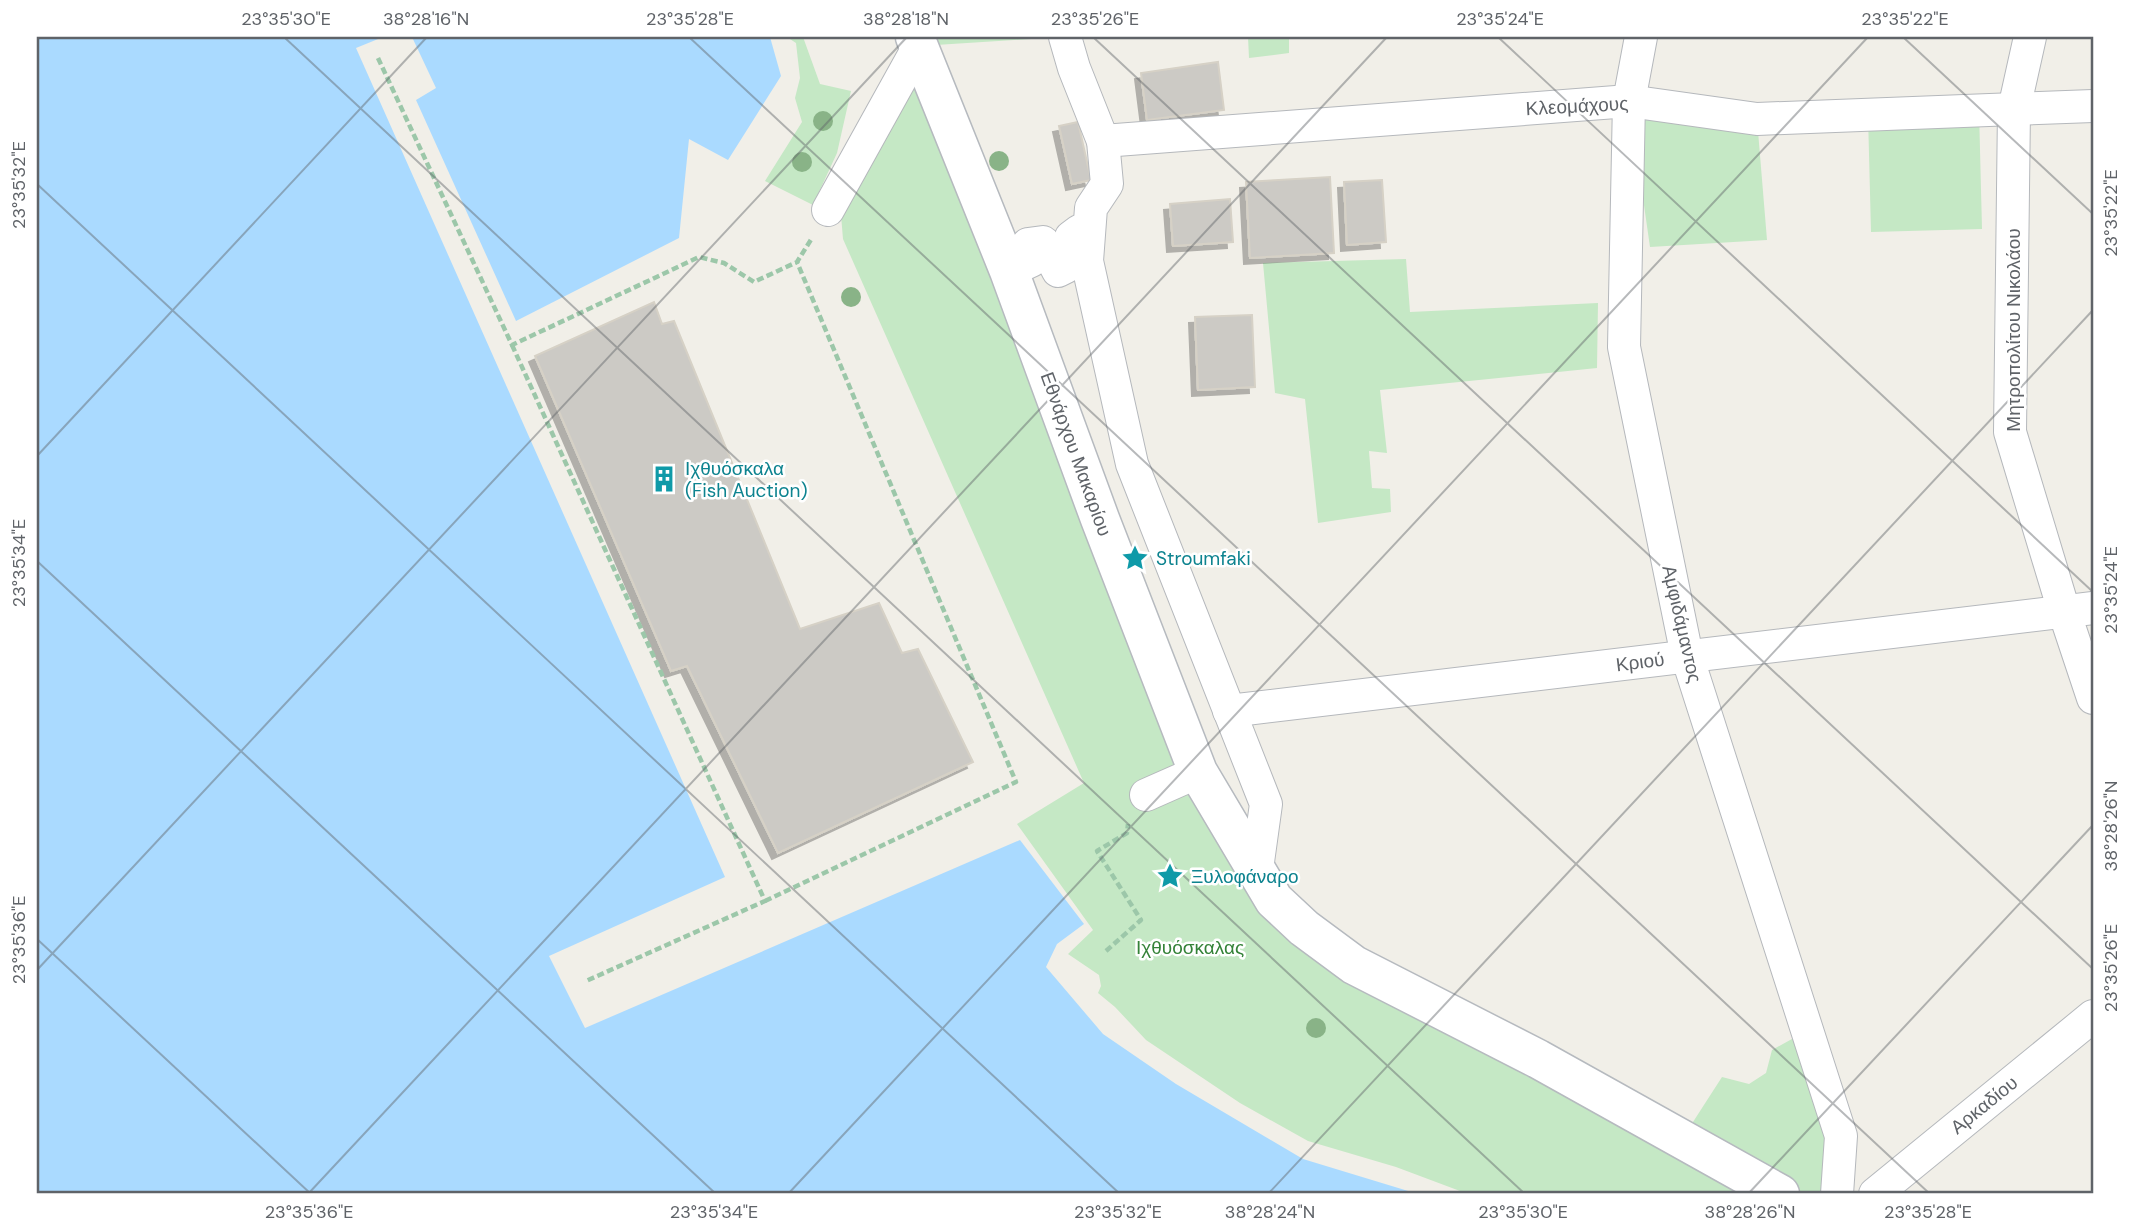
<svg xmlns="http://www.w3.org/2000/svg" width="2130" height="1231" font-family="'DM Sans',sans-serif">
  <defs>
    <filter id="shadow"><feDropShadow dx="-6" dy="6" stdDeviation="0" flood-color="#0004"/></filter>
  </defs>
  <rect width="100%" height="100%" fill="#f1efe8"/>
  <g fill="#c5e8c5">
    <path d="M787 37H803L820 84 851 91 837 153 813 205 765 181 802 122 795 98 800 78 796 43Z"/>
    <path d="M915 37H1062L920 46 1100 519 1274 900 1682 1139 1722 1077 1749 1084 1766 1073 1772 1050 1808 1030 1837 1194H1468L1396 1167 1308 1141 1240 1103 1146 1040 1115 1007 1098 993 1101 986 1099 975 1068 954 1093 930 1017 824 1084 783 843 239 839 191Z"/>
    <path d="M1248 37H1289V53L1249 58Z"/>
    <path d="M1629 101 1757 119 1767 240 1650 247Z"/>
    <path d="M1979 110 1982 229 1871 232 1868 115Z"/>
    <path d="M1406 259 1410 312 1598 303 1597 368 1380 390 1387 453 1369 451 1372 488 1390 489 1391 512 1318 523 1305 399 1275 393 1263 263Z"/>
  </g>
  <g fill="#aadaff">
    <path d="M37 37H383L356 48 725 877 549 956 585 1028 1020 840 1084 924 1057 944 1046 967 1103 1034 1176 1084 1303 1159 1418 1194H37Z"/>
    <path d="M412 37H770L781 76 728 160 689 139 679 238 516 321 416 100 436 88Z"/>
  </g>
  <g fill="#cccac5" stroke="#d6d1c6" stroke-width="2" filter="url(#shadow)">
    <path d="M1218 62 1224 110 1147 120 1141 73Z"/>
    <path d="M1078 122 1091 180 1072 184 1059 126Z"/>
    <path d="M1330 177 1334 253 1250 258 1246 182Z"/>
    <path d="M1382 180 1386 242 1347 245 1344 182Z"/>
    <path d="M1230 199 1233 242 1173 246 1170 204Z"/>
    <path d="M654 302 662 324 674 321 800 629 879 603 902 653 918 649 973 762 778 853 687 666 671 671 535 356Z"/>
    <path d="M1252 315 1255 387 1198 390 1195 317Z"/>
  </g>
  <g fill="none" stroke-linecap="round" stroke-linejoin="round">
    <g stroke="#b5b8bc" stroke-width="34">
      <g id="street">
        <path d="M1065 37 1074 68 1103 141 1107 184 1091 208 1087 261 1132 464 1266 804 1257 869"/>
        <path d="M1641 37 1629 101 1624 347 1687 656 1841 1136 1837 1194"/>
        <path d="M2030 37 2014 109 2010 432 2064 611 2093 698"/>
        <path d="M1103 141 1629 101 1757 119 2093 106"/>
        <path d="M828 210 919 46"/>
        <path d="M1009 271 1031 261 1028 244 1043 242 1058 271 1066 267 1071 237 1079 231"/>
        <path d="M1229 711 2093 608"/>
        <path d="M1146 795 1198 772"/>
        <path d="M1875 1194 2093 1016"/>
      </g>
    </g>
    <g stroke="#b6babf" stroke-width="41">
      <path id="secondary" d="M915 37 1009 271 1100 519 1198 772 1274 900 1304 928 1354 965 1538 1059 1780 1194"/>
    </g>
    <g stroke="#9cc7a9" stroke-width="4.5" stroke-dasharray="7 3.5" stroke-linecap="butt">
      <path d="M378 58 512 345 699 257 724 263 754 282 797 262 812 238"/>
      <path d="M512 345 765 901 586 981"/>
      <path d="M765 901 1016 782 797 262"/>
      <path d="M1106 951 1141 920 1097 851 1127 833 1128 824"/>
    </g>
    <use href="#street" stroke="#fff" stroke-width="32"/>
    <use href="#secondary" stroke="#fff" stroke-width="38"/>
  </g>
  <g fill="#89b387">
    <circle cx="823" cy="121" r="10"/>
    <circle cx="999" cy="161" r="10"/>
    <circle cx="802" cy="162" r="10"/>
    <circle cx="851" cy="297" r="10"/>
    <circle cx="1316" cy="1028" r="10"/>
  </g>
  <path fill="none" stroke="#5f6368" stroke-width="2" stroke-opacity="0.45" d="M284 37 1525 1194M689 37 1930 1194M1093 37 2093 969M1498 37 2093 592M1903 37 2093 214M37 184 1120 1194M37 456 427 37M37 561 716 1194M37 939 311 1194M37 970 907 37M308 1194 1387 37M788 1194 1868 37M1268 1194 2093 310M1748 1194 2093 825"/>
  <defs>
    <g id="building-bare" transform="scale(2.1)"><path d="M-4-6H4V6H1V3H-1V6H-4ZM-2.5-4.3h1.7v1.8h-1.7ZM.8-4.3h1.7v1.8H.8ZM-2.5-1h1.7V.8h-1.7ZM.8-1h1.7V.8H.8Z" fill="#0f9aa8" stroke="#fff" stroke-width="2.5" paint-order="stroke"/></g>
    <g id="sight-bare" transform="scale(2.1)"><path d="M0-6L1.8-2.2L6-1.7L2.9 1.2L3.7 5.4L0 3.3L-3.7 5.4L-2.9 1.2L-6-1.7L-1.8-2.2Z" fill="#0f9aa8" stroke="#fff" stroke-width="2.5" paint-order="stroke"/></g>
  </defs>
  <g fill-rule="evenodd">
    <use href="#building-bare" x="664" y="479"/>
    <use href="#sight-bare" x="1135" y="558"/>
    <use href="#sight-bare" x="1170" y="876"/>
  </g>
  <g text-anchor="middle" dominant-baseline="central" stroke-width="5" stroke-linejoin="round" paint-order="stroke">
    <g font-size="19" fill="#5f6368" stroke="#fff">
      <text transform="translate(1577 106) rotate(-3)">Κλεομάχους</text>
      <text transform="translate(2013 330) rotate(-90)">Μητροπολίτου Νικολάου</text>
      <text transform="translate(1076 454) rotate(70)">Εθνάρχου Μακαρίου</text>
      <text transform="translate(1682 624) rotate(77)">Αμφιδάμαντος</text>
      <text transform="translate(1640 662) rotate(-7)">Κριού</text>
      <text transform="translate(1984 1105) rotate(-39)">Αρκαδίου</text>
    </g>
    <g font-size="19" fill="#0d838f" stroke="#fff" text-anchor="start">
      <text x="685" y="468">Ιχθυόσκαλα<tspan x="685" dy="22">(Fish Auction)</tspan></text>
      <text x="1156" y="558">Stroumfaki</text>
      <text x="1191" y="876">Ξυλοφάναρο</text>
    </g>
    <g font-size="19" fill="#348238" stroke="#fff">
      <text x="1190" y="947">Ιχθυόσκαλας</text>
    </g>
  </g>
  <rect width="2130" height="1231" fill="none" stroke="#ffffff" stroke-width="77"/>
  <rect x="38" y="38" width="2054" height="1154" fill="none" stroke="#5f6368" stroke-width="2.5"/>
  <g font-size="18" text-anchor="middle" fill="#5f6368">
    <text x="286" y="25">23°35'30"E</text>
    <text x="426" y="25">38°28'16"N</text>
    <text x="690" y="25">23°35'28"E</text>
    <text x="906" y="25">38°28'18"N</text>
    <text x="1095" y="25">23°35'26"E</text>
    <text x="1500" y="25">23°35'24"E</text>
    <text x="1905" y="25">23°35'22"E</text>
    <text transform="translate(19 185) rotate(-90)" y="6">23°35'32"E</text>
    <text transform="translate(2111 213) rotate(-90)" y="6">23°35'22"E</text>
    <text transform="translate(19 563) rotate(-90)" y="6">23°35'34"E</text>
    <text transform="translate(2111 590) rotate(-90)" y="6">23°35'24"E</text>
    <text transform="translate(2111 826) rotate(-90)" y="6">38°28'26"N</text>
    <text transform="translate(19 940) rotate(-90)" y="6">23°35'36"E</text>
    <text transform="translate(2111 968) rotate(-90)" y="6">23°35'26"E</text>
    <text x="309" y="1218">23°35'36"E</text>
    <text x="714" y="1218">23°35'34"E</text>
    <text x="1118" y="1218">23°35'32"E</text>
    <text x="1270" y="1218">38°28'24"N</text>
    <text x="1523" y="1218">23°35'30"E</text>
    <text x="1750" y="1218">38°28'26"N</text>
    <text x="1928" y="1218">23°35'28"E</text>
  </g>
</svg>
